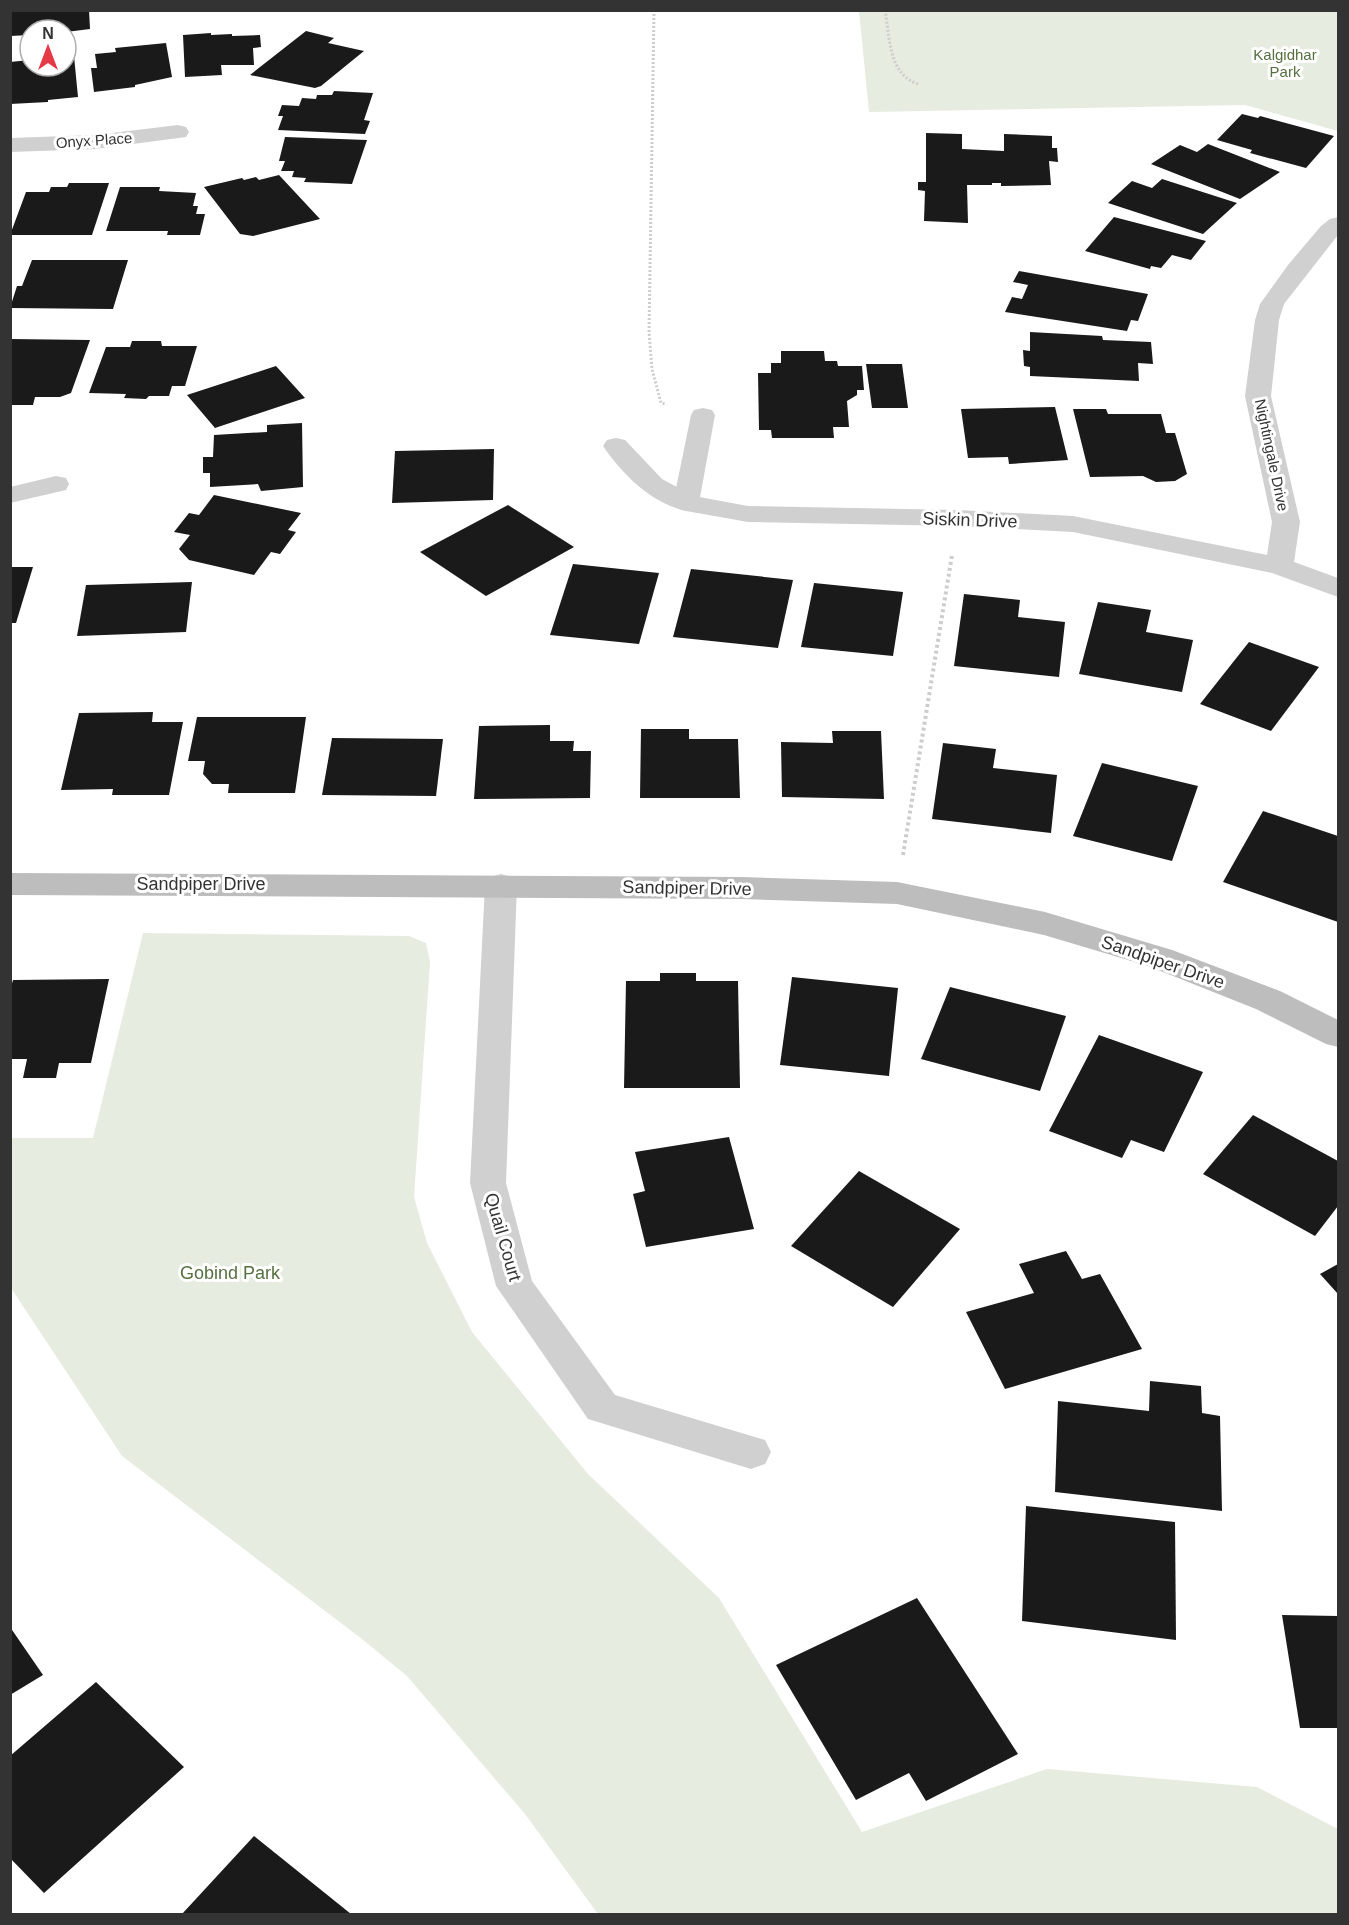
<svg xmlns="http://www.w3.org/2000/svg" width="1349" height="1925" font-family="Helvetica,sans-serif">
  <rect width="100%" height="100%" fill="#fff"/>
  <g fill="#e6ecdf">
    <path d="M859 11H1338V131L1245 105 869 112Z"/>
    <path d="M143 933 409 936 426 943 430 962 414 1197 427 1243 472 1332 588 1474 719 1598 862 1832 1047 1769 1257 1787 1338 1829V1914H598L525 1814 407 1676 362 1639 122 1456 11 1288V1138H93Z"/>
  </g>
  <g fill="#1a1a1a">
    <path d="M10 10H89L90 29 66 32 30 30V35L10 36Z"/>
    <path d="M306 31 334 38 328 43 364 51 321 86 315 88 250 75Z"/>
    <path d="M211 33V35L232 34V36L260 35 261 47 253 48 254 65H221L222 75 185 77 183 35Z"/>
    <path d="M166 43 172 77 135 85V87L94 92 91 68H97L95 54 116 52 115 48Z"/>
    <path d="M74 56 78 97 48 100V102L10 104V62L30 60V66H66V57Z"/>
    <path d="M334 91 373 93 364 120 370 121 365 134 278 130 283 116H278L282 105 299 106 302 98 316 99 317 95H332Z"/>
    <path d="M1242 114 1258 118 1260 116 1334 136 1306 168 1250 153 1252 150 1217 140Z"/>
    <path d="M926 133 962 134V149L1004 151V134L1052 136V148H1057L1058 162 1049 161 1051 185 1001 186V183H992V185H967L968 223 924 221 925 191 918 190V182H926Z"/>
    <path d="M285 137 367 140 352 184 304 182 306 178 292 177 294 171H281L285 161H279Z"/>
    <path d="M1208 144 1280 172 1240 199 1151 164 1180 145 1197 152Z"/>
    <path d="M279 175 320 219 253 236 240 234 204 187 242 178 244 180 256 177 259 180Z"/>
    <path d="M1162 179 1237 203 1203 234 1108 203 1132 181 1152 188Z"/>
    <path d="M69 183H109L92 235H10L26 192H49L51 187H67Z"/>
    <path d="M120 187H160L159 191 196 193 193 206H198L196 214H205L200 235H167L168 231H106Z"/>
    <path d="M1114 217 1206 241 1191 260 1172 255 1161 268 1151 266 1150 269 1085 251Z"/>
    <path d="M32 260H128L113 309 10 308 17 286H22Z"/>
    <path d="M1019 271 1148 294 1138 321 1131 320 1127 331 1005 312 1012 297 1022 299 1028 285 1013 282Z"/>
    <path d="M1030 332 1102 336 1103 340 1151 342 1153 364 1138 363 1139 381 1030 376V367L1024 366 1023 350 1030 351Z"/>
    <path d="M10 339 90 340 71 393 60 397H35L33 405H10Z"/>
    <path d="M132 341H161L162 346H197L185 386H172L169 396H149L146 399 124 398 126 394 89 393 106 347H130Z"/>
    <path d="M781 351H824L825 361H837L838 366H862L864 390H857V395L847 401 849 427H833L834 438H772L771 430H759L758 373H771V363H781Z"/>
    <path d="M866 364H902L908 408H872Z"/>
    <path d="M276 366 305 398 215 428 187 395Z"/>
    <path d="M1055 407 1068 460 1009 464 1008 457 968 458 961 409Z"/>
    <path d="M1073 409H1106L1108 414H1161L1166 433H1175L1187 474 1175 481 1156 482 1143 476 1090 477Z"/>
    <path d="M302 423 303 487 261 491 258 484 210 487V473H203V457H213L214 435 267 432V425Z"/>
    <path d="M494 449 493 500 392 503 395 451Z"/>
    <path d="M214 495 301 513 288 530 296 532 280 554 271 552 254 575 189 560 179 549 190 535 174 532 189 513 199 515Z"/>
    <path d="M508 505 574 547 486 596 420 552Z"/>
    <path d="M573 564 659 573 639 644 550 635Z"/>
    <path d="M10 567H33L16 623H10Z"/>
    <path d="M691 569 793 580 778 648 673 637Z"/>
    <path d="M192 582 186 632 77 636 86 585Z"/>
    <path d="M814 583 903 592 893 656 801 647Z"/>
    <path d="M964 594 1020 600 1018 617 1065 622 1059 677 954 666Z"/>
    <path d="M1098 602 1151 610 1146 632 1193 640 1182 692 1079 674Z"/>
    <path d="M1249 642 1319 667 1271 731 1200 704Z"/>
    <path d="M153 712 152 722H183L169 795H112L113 789 61 790 79 713Z"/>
    <path d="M197 717H306L295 793H228L229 784H212L203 774 205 761H188Z"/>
    <path d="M550 725V741H574L573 751H591L590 798 474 799 479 726Z"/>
    <path d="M641 729H689V739H738L740 798H640Z"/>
    <path d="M832 731H881L884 799 782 797 781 742 833 743Z"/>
    <path d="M332 738 443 739 436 796 322 795Z"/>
    <path d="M943 743 996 749 993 768 1057 775 1051 833 932 819Z"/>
    <path d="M1102 763 1198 786 1172 861 1073 836Z"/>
    <path d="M1263 811 1338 836V922L1223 882Z"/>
    <path d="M660 973H696V981H738L740 1088H624L626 981H660Z"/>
    <path d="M792 977 898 988 889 1076 780 1065Z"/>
    <path d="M109 979 91 1063H59L56 1078H23L27 1059H10V990L13 980Z"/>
    <path d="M950 987 1066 1016 1040 1091 921 1059Z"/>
    <path d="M1099 1035 1203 1072 1164 1152 1131 1140 1122 1158 1049 1131Z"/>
    <path d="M1253 1115 1338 1161V1206L1315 1236 1203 1174Z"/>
    <path d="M729 1137 754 1229 646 1247 633 1194 645 1191 635 1152Z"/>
    <path d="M859 1171 960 1229 893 1307 791 1246Z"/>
    <path d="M1066 1251 1082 1279 1100 1274 1142 1349 1005 1389 966 1312 1034 1293 1019 1264Z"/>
    <path d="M1338 1264V1294L1320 1274Z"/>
    <path d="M1150 1381 1201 1386 1202 1413 1220 1416 1222 1511 1055 1492 1058 1401 1149 1411Z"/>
    <path d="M1026 1506 1175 1522 1176 1640 1022 1621Z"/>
    <path d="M917 1598 1018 1754 926 1801 909 1773 856 1800 776 1665Z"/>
    <path d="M1282 1615 1338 1616V1728H1300Z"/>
    <path d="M10 1627 43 1675 10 1695Z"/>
    <path d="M96 1682 184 1767 44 1893 10 1858V1756Z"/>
    <path d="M254 1836 351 1914H182Z"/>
  </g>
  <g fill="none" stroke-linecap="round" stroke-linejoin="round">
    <g stroke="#cdcdcd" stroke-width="3" stroke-dasharray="2 2" stroke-linecap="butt">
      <path d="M654 10 649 332 652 369 661 403 665 404"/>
      <path d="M885 10C890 37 888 74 918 84"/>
    </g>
    <path stroke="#cdcdcd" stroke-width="4" stroke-dasharray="3 3" stroke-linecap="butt" d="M903 855 952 555"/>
    <path fill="#d0d0d0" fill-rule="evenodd" d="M703 408 712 410 715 415 699 503 695 508 686 511 677 508 673 503 691 415 694 410Z"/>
    <g fill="#d0d0d0" fill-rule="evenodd">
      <path d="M178 125 186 127 189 132 186 137 95 149 10 152V138L95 135Z"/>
      <path d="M1338 217V235L1284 304 1279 320 1271 396 1300 522 1294 562 1338 578V597L1272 573 1073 532 958 526 748 522 686 511C651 503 623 475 603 446L607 440 616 438 625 440 662 479 694 496 748 506 958 510 1073 516 1267 555 1272 522 1245 396 1255 320 1260 304 1288 265 1321 226 1330 219Z"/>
      <path d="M56 476 66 478 69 484 66 490 10 503V487Z"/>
      <path d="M501 874 512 877 517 885 506 1183 532 1281 615 1395 765 1440 771 1452 765 1464 751 1469 588 1419 496 1286 470 1183 485 885 490 877Z"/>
    </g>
    <path fill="#bdbdbd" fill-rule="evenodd" d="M10 873 742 877 897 882 1045 912 1172 950 1280 991 1338 1020V1047L1326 1044 1256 1009 1148 966 1044 935 897 904 742 899 10 895Z"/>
  </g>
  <g text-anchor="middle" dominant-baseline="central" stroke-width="6" stroke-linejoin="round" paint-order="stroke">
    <g font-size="15" fill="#56703f" stroke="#fff">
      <text x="1285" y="54">Kalgidhar<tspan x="1285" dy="17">Park</tspan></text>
    </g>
    <g font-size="15" fill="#333" stroke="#fff">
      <text transform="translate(94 140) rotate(-4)">Onyx Place</text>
      <text transform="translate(1272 455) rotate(78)">Nightingale Drive</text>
    </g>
    <g font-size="18" fill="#333" stroke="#fff">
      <text transform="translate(970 520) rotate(2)">Siskin Drive</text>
      <text x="201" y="884">Sandpiper Drive</text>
      <text transform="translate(687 888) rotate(1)">Sandpiper Drive</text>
      <text transform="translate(1163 962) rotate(19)">Sandpiper Drive</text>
      <text transform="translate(503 1237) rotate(74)">Quail Court</text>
    </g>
    <g font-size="18" fill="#56703f" stroke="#fff">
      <text x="230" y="1273">Gobind Park</text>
    </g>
  </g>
  <rect width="1349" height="1925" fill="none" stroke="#333333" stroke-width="24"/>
  <g transform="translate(48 48)"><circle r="28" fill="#ffffff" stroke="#adadad" stroke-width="1.5"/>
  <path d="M0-4.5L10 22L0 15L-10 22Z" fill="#e63946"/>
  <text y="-9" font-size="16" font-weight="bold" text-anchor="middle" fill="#333333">N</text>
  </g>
</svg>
